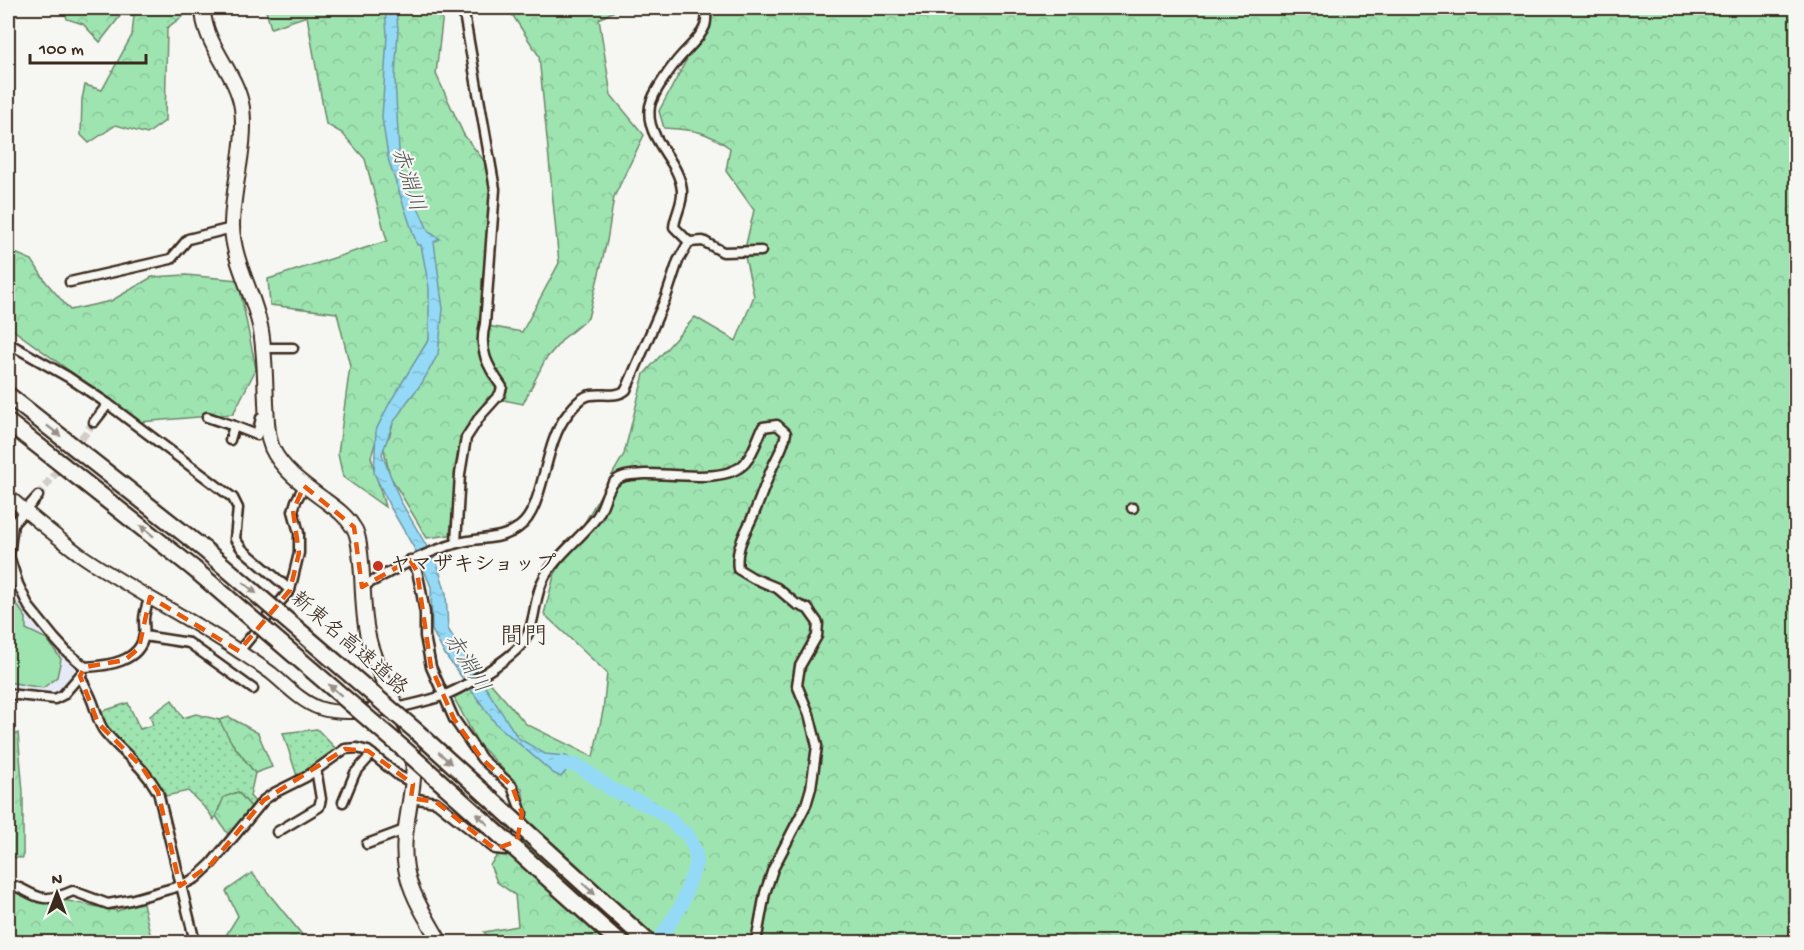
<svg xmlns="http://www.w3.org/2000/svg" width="1804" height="950" font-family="'Gochi Hand','Klee One',sans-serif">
  <defs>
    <pattern id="grass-dots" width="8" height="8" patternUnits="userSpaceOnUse" patternTransform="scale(1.5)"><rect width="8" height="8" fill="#9ee4b1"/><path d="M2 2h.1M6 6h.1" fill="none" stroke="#89c498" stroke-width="1.8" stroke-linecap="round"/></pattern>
    <pattern id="forest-crowns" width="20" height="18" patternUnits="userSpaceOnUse" patternTransform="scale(1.5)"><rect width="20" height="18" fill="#9ee4b1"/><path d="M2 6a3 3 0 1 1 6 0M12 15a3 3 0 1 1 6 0" fill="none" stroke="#89c498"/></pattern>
    <pattern id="water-ripples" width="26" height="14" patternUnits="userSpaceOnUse" patternTransform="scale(1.5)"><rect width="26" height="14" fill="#94daf6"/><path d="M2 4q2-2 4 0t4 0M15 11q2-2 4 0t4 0" fill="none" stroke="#80bbd2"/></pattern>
  </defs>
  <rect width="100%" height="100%" fill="#f6f6f2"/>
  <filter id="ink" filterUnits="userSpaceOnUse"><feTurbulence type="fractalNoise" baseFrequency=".0167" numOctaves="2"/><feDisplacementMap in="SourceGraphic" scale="12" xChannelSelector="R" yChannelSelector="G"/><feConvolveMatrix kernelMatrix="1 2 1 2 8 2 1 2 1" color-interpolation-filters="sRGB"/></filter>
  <g filter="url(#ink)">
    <path fill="#e6eaf6" d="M8 572 11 585 26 613 74 665 76 671 63 689 51 694 8 689Z"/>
    <g fill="url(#grass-dots)" stroke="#6c8768" stroke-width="1.5">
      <path d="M172 700 183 718 196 714 219 720 226 729 232 743 255 773 250 796 256 803 252 808 238 792C220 799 221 804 214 820L208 811 188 791 166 796 155 777 110 733 100 712 128 703 140 729 153 725 150 716Z"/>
      <path d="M317 729 337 750 298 779 283 733Z"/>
    </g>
    <g fill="url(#forest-crowns)" stroke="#6c8768" stroke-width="1.5">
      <path d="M64 8H192L191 10 167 28 165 121 147 134 116 125 89 143 81 135 82 99 85 85 102 90 132 35 134 15H121L100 42 83 24 67 19Z"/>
      <path d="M272 8H446L443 13 436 74 464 135 485 162 491 190 490 236 482 282 488 326 522 332 559 263 539 56 508 8H620L599 19 611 95 644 135 614 197 607 241 588 318 564 338 545 360 523 404 488 397 460 437 450 535 427 538 390 476 383 446 390 435 394 418 433 332 383 418 371 457 385 507 343 477 338 454 350 366 337 313 270 305 268 279 387 241 365 159 342 133 326 124 307 16 271 28 266 11Z"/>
      <path d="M710 8H1796V942H492L484 932 518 926 515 895 497 882 490 865 527 816 522 789 478 743 453 696 486 678 526 724 593 757 603 711 607 673 544 614 554 576 624 454 644 374 695 317 736 341 754 296 744 253 754 210 726 171 730 148C704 130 694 130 664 128L659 111 710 16Z"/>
      <path d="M8 250 32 260 46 282 70 310 111 301 152 277 186 275 238 280 256 369 233 414 140 422 8 326Z"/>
      <path d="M229 717 258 733 272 767 255 773 232 743 219 720Z"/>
      <path d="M18 733 23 792V858L8 857V737Z"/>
      <path d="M238 792 252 808 229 836 216 816 224 797Z"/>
      <path d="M252 873 308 942H224L223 940 238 916 226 891Z"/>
      <path d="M8 889 118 911 142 899 152 942H8Z"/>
    </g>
    <path fill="#9ee4b1" stroke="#6c8768" stroke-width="1.5" d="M8 582 12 597 26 618V629L47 639 61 659 57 677 43 688 8 682Z"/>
    <path fill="url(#water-ripples)" stroke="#7094a0" stroke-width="1.5" d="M385 8H396L398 29 395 78 400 168 429 232 440 239 434 242 443 309 438 354 422 383 407 402 393 423 382 454 400 500 438 566 446 594 448 629 518 738 545 754 566 756 581 765 569 767 561 777 553 773 496 724 444 653 432 630 431 587 417 553 389 505 374 473 376 430 390 402 429 339V288L421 245H417L389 162 382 118 387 35Z"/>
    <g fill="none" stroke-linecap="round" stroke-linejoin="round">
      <path stroke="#94daf6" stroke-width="14" d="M560 763 579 766 611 789 649 806 669 818 678 828 688 835 696 853V864L681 906 658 942"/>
      <path stroke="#d1cdc8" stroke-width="8" stroke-dasharray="8 4" stroke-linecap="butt" d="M38 496 94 422"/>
      <g stroke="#3b2a1e" stroke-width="13">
        <g id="street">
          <path d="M689 242 674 227C675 215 683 204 682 191 680 160 644 139 650 106 653 92 672 66 682 55 690 46 701 37 705 26 707 20 706 13 706 8"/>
          <path d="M689 242 703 241 723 252 761 251"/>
          <path d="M70 282 171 259 188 239 232 228"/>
          <path d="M8 343 68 377 108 404 233 498 238 508 235 539 242 549 290 590"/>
          <path d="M263 348H293"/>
          <path d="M207 417 234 426 257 435 261 418 267 416"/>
          <path d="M94 422 108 404"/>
          <path d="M230 440 234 426"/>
          <path d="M38 496 13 524 9 556 18 584 29 607 55 639 66 651 85 667C107 666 140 662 144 635 145 630 144 625 144 620 144 612 147 605 150 597"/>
          <path d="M1132 508H1133"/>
          <path d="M456 543 460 474 466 438 481 415 500 394 502 387C488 367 478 350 485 324L495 189 463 8"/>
          <path d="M410 560 417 571 420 585 425 613V636L431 667 454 719 482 759 512 786 522 813 517 841 505 850 495 849 436 802 411 798"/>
          <path d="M362 587C393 570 424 552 458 543 479 537 501 541 519 527 545 509 543 444 567 415 572 408 582 396 591 395 603 393 616 398 626 390L666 297 678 261 689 242"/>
          <path d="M144 636 189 643 253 689"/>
          <path d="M239 651 290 590 299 553V533L293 511 296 501 304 486"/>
          <path d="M80 676C85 686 91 696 94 706 98 716 98 724 105 732 124 755 142 764 158 792L195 942"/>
          <path d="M8 694 55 699 63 695 82 673"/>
          <path d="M398 708C413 704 428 701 442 696 462 689 513 658 524 641 537 621 533 596 545 576 558 554 580 539 596 518 604 508 605 492 614 482 622 474 633 475 644 474 671 473 726 484 745 463 753 454 758 438 763 427L777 425 786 433C783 449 778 454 772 468 765 484 760 500 753 516 745 534 735 548 738 569L753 578 777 588 796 604 808 609 818 623 817 636 800 666 797 685 809 714 817 746 811 788 806 805 773 869 765 893 756 942"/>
          <path d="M343 802 355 773 372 754"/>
          <path d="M277 832 319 807 321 799 316 769"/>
          <path d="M367 844 407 829"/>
          <path d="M8 885C21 885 31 897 44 898 54 899 64 895 73 891L108 904 130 900 180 886 196 878 211 864 264 800 274 793 306 777 345 749 357 748 368 751 399 776 413 783"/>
        </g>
      </g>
      <g stroke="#3b2a1e" stroke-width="16">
        <path id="secondary" d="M8 496C30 515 54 535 78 553 129 589 186 616 237 650 249 658 260 665 271 673 286 685 300 701 319 708 343 716 370 710 395 708"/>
      </g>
      <g stroke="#3b2a1e" stroke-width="18">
        <path id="primary" d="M203 8C203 45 237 72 242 108 247 147 232 187 232 226 233 263 255 295 261 331 265 355 265 379 266 403 267 418 266 434 272 448 282 470 305 486 323 499 334 507 346 515 353 527 356 530 357 535 358 539 365 575 360 613 371 648 375 661 380 674 386 687 397 709 411 729 413 754 417 792 399 831 406 868 410 894 427 919 440 942"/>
      </g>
      <g stroke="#3b2a1e" stroke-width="20">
        <g id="highway">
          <path d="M8 395 205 550"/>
          <path d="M8 422 193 568"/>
        </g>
      </g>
      <use href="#street" stroke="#f6f6f2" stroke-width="8"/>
      <use href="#secondary" stroke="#f6f6f2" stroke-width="12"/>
      <use href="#primary" stroke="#f6f6f2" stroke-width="14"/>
      <use href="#highway" stroke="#f6f6f2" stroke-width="15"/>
      <g stroke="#3b2a1e" stroke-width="20" stroke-linecap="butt">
        <g id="highway-bridge">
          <path d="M205 550 416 731 648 942"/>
          <path d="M193 568 406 751 619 942"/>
        </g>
      </g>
      <use href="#highway-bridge" stroke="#f6f6f2" stroke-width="15"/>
    </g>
    <defs><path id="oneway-solid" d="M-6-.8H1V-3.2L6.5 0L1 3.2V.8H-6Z" transform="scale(1.5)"/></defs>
    <g fill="#989088">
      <use href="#oneway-solid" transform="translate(54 431) rotate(38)"/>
      <use href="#oneway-solid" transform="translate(147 531) rotate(-141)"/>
      <use href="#oneway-solid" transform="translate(250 588) rotate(40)"/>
      <use href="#oneway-solid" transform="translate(335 690) rotate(-139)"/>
      <use href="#oneway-solid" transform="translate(445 758) rotate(42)"/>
      <use href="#oneway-solid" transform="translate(482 819) rotate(-138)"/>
      <use href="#oneway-solid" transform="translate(589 889) rotate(42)"/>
    </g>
  </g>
  <path fill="none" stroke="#e8590c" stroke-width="4.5" stroke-dasharray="12 8" stroke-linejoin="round" d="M304 486 354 527 362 587 410 560 417 571 431 667 454 719 482 759 512 786 522 813 517 841 495 849 436 802 411 798 413 784 368 751 345 749 264 800 211 864 180 886 158 792 142 767 98 723 80 676 85 667 125 660 139 648 150 597 239 651 290 590 299 553 293 511Z"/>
  <circle fill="#c8321e" stroke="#f6f6f2" stroke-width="2" cx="378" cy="566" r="6"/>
  <g text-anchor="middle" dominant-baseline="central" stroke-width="4.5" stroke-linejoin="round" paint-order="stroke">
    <g font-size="21" font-weight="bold" fill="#3b2a1e" stroke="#f6f6f2" text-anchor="start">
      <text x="390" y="566">ヤマザキショップ</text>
    </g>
    <g font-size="21" fill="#3b2a1e" stroke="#f6f6f2">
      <text transform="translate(348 645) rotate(41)">新東名高速道路</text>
    </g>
    <g font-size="22" font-style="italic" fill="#515654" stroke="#f6f6f2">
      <text transform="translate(406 180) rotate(73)">赤淵川</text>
      <text transform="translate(465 664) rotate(58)">赤淵川</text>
    </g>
    <g font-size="24" fill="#3b2a1e" stroke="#f6f6f2">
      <text x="524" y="638">間門</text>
    </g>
  </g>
  <rect width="1804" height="950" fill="none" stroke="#f6f6f2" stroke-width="30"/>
  <rect x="15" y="15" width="1774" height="920" fill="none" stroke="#3b2a1e" stroke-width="2" filter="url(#ink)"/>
  <g transform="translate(57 893)" stroke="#f6f6f2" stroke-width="4.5" paint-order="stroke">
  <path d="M0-4.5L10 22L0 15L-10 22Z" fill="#3b2a1e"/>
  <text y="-9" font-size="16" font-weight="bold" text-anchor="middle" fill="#3b2a1e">N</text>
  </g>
  <path d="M30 54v9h116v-9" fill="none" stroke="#3b2a1e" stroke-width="3"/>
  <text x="39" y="54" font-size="18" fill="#3b2a1e" stroke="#f6f6f2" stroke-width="4.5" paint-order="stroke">100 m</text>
</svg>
